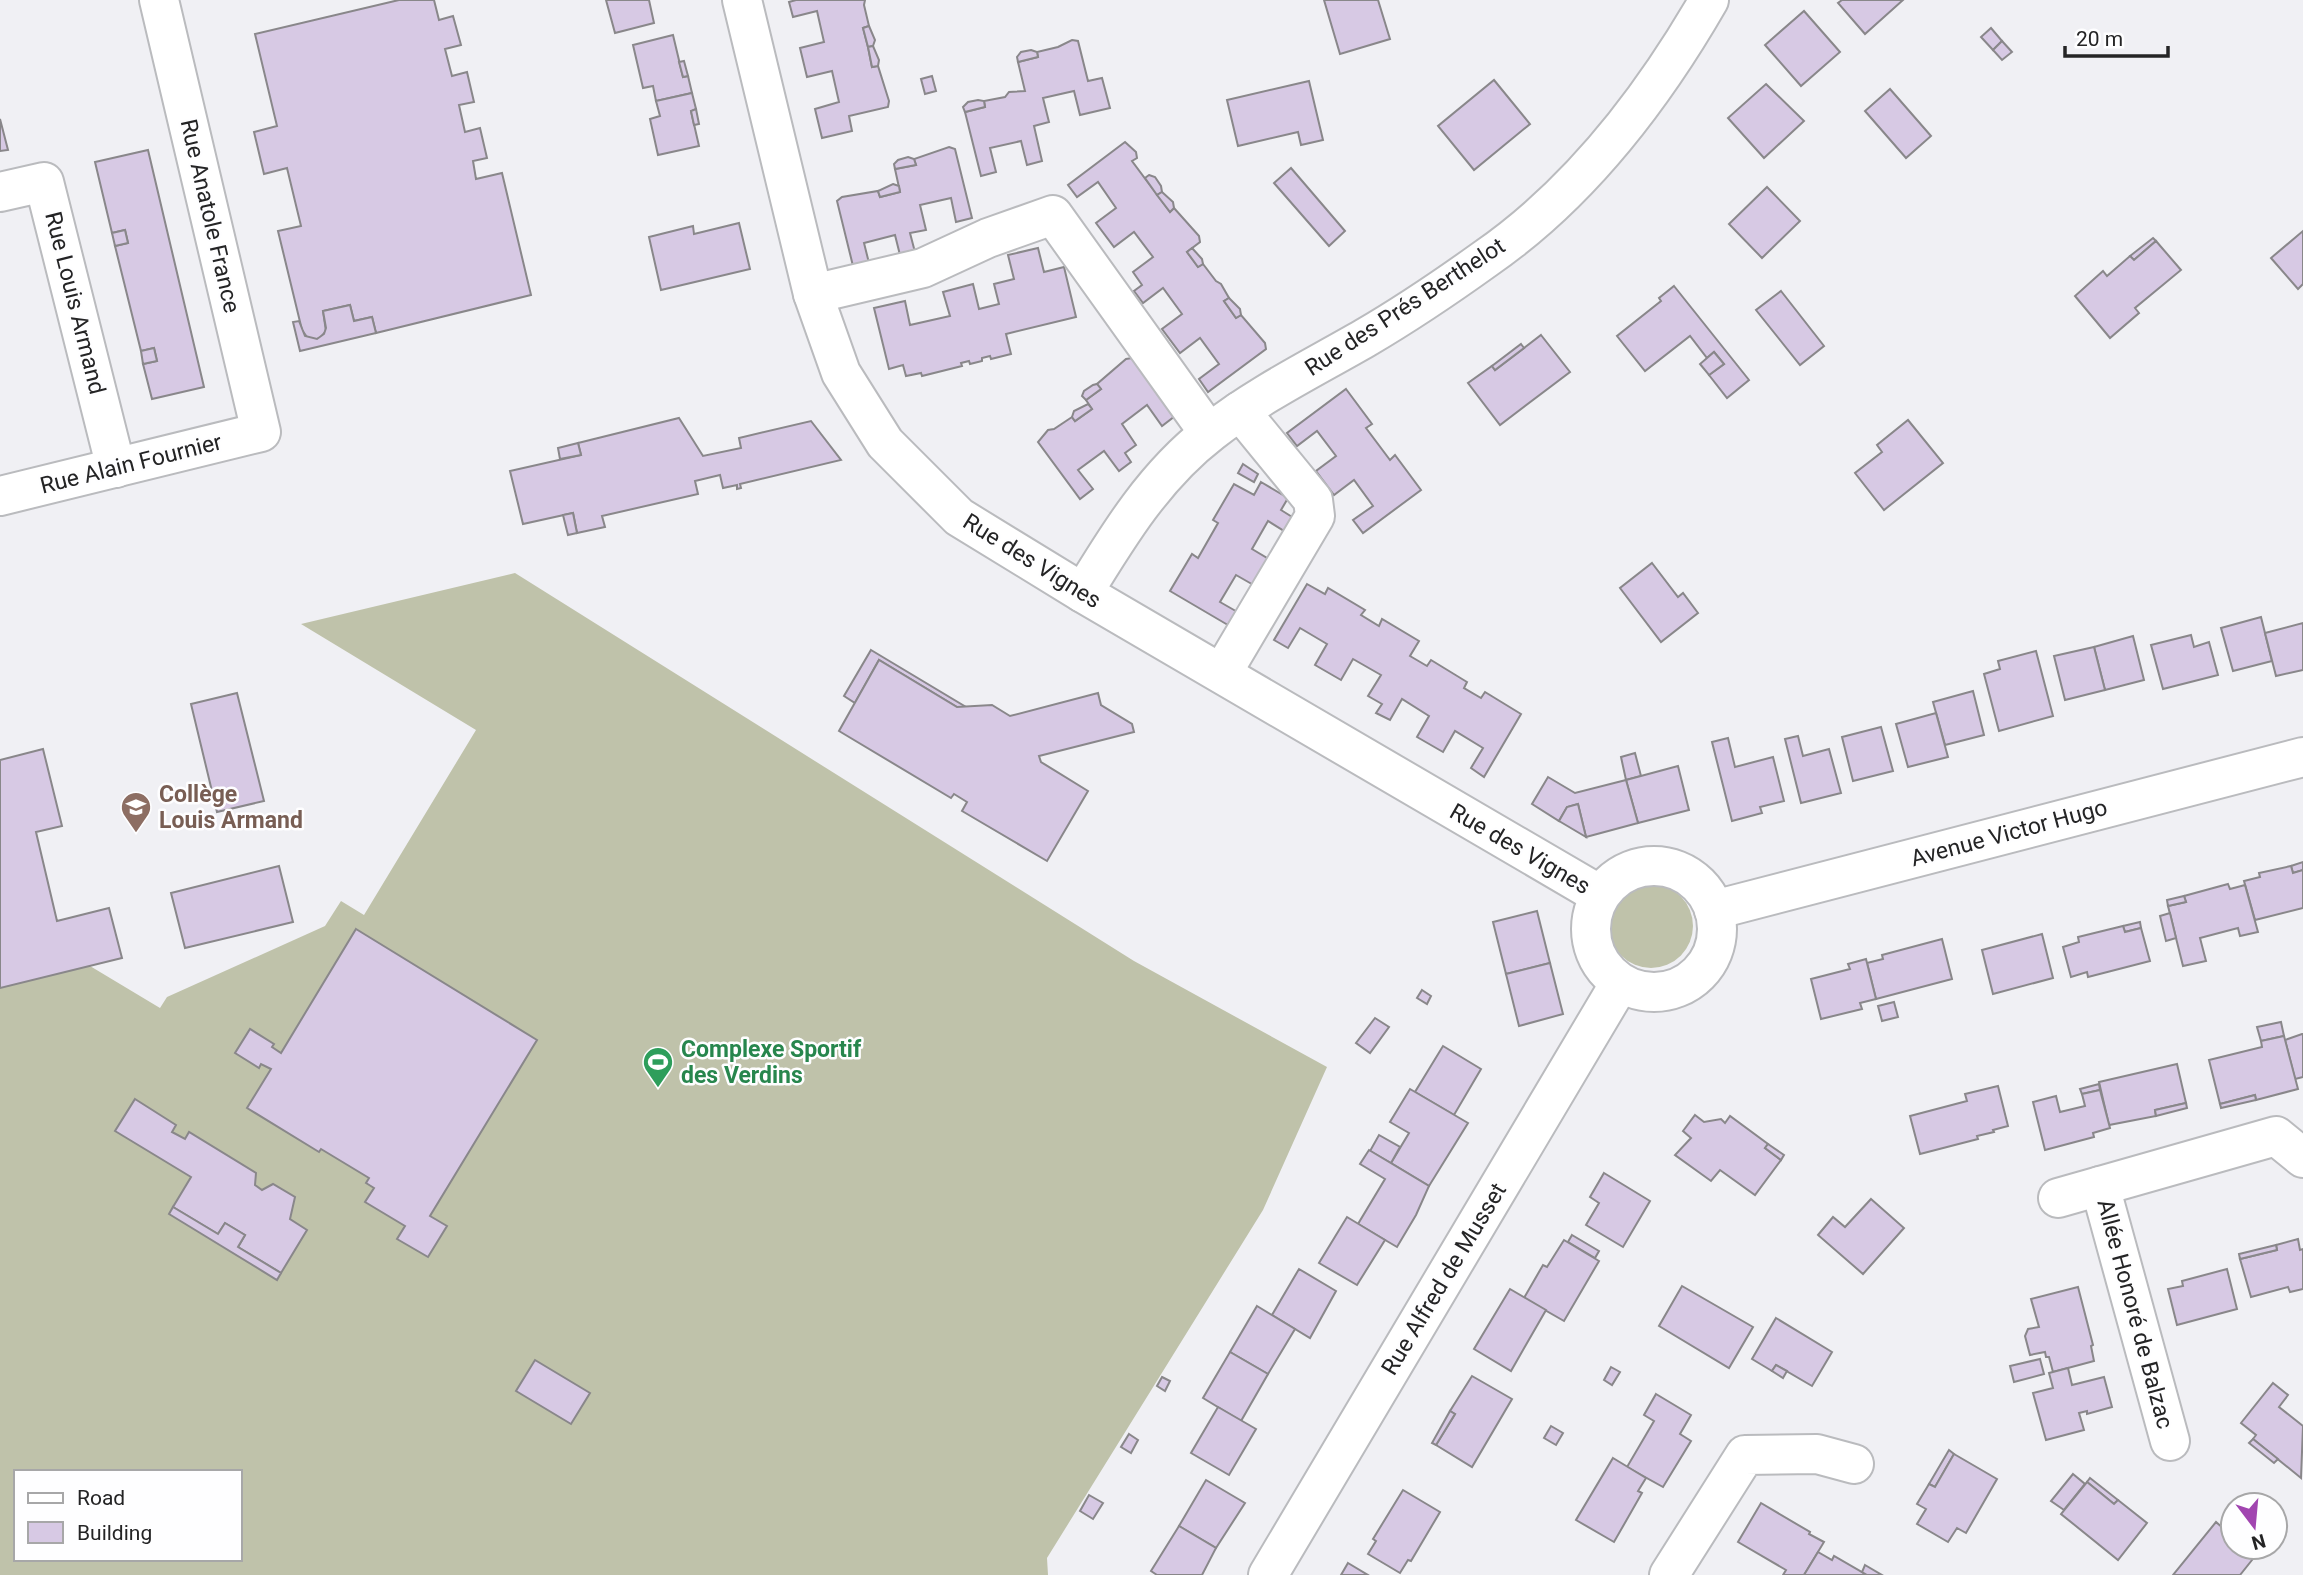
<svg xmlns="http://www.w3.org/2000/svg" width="2303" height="1575" font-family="Roboto,sans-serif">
  <rect width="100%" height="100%" fill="#f0f0f4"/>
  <g fill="#bfc2aa" fill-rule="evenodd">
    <path d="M515 573 1134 961 1327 1067 1263 1210 1047 1558 1048 1575H0V988L90 966 160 1008 167 997 325 926 341 901 364 915 476 730 301 624ZM16 1472H240V1559H16Z"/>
    <circle cx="1651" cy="926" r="42"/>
  </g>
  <g fill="#d7c9e4" stroke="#89878a" stroke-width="2">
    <path d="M399 0H434L439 20 453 16 461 45 445 49 452 76 467 72 474 102 459 105 465 132 480 128 487 158 473 161 476 179 502 173 531 295 376 333 372 317 354 321 350 305 323 311 326 331 320 338 314 340 307 337 302 330 278 231 301 226 287 168 264 174 254 132 277 126 255 34Z"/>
    <path d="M606 0H649L654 23 615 33Z"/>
    <path d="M796 0H865L864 5 869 26 863 28 868 47 872 67 878 66 889 101 888 107 849 116 852 131 822 138 815 109 839 102 832 71 807 77 800 48 824 42 817 11 793 17 789 2Z"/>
    <path d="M1324 0H1378L1390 39 1340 54Z"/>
    <path d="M1842 0H1903L1865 34 1838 3Z"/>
    <path d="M1804 11 1840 52 1801 86 1765 45Z"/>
    <path d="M869 26 875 40 873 46 868 47 863 28Z"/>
    <path d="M1991 28 2002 41 1993 50 1981 37Z"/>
    <path d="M673 35 683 77 688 76 692 93 656 101 653 86 643 88 633 45Z"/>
    <path d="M1072 40 1078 41 1088 81 1102 78 1110 108 1080 115 1074 91 1043 98 1049 122 1034 126 1042 161 1027 165 1021 141 990 148 996 172 981 176 965 112 985 107 984 101 1005 97 1009 92 1025 91 1018 62 1038 57 1037 52 1058 47Z"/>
    <path d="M2002 41 2012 52 2002 60 1993 50Z"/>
    <path d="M873 46 879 60 878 66 872 67 868 47Z"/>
    <path d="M1031 50 1037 52 1038 57 1018 62 1017 57 1021 52Z"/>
    <path d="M684 61 688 76 683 77 679 62Z"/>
    <path d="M932 76 936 91 925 94 921 79Z"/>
    <path d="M1494 80 1530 124 1474 170 1438 126Z"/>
    <path d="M1309 81 1323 140 1301 145 1298 132 1238 146 1227 100Z"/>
    <path d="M1766 84 1804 121 1764 158 1728 118Z"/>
    <path d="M1890 89 1931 136 1906 158 1865 111Z"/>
    <path d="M692 93 696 109 691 111 699 146 658 155 650 119 660 116 656 101Z"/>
    <path d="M978 100 984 101 985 107 965 112 963 107 968 102Z"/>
    <path d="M696 109 699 124 694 125 691 111Z"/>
    <path d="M0 119 8 150 0 151Z"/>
    <path d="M1125 142 1136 152 1137 158 1132 161 1170 212 1174 208 1199 236 1200 242 1187 252 1198 267 1203 264 1216 281 1221 284 1229 298 1224 301 1236 318 1241 315 1265 343 1266 349 1208 392 1199 379 1219 364 1200 338 1180 353 1162 329 1182 314 1163 288 1143 303 1134 291 1142 285 1133 272 1153 257 1134 232 1114 247 1096 223 1116 208 1098 182 1077 197 1068 185Z"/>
    <path d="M949 147 955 149 972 218 956 222 951 198 920 205 926 230 910 233 916 256 901 259 895 235 864 243 870 267 854 270 837 201 842 197 878 191 880 197 900 192 895 169 916 165 914 159Z"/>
    <path d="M148 150 204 387 152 399 143 364 157 361 154 348 141 351 115 246 128 243 125 230 112 233 95 162Z"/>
    <path d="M908 157 914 159 916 165 895 169 894 164 898 160Z"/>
    <path d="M1291 168 1345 231 1329 246 1274 183Z"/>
    <path d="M1149 175 1155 177 1161 186 1162 192 1157 195 1145 178Z"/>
    <path d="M893 184 899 186 900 192 880 197 878 191Z"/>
    <path d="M1767 187 1800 221 1762 258 1729 224Z"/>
    <path d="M1162 192 1173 202 1174 208 1170 212 1157 195Z"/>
    <path d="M739 223 750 269 661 290 649 237 693 226 694 234Z"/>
    <path d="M125 230 128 243 115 246 112 233Z"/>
    <path d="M2303 231V284L2298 289 2271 258Z"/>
    <path d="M2153 238 2156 241 2134 260 2130 256Z"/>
    <path d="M2156 241 2181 270 2135 308 2139 313 2110 338 2075 296 2103 271 2107 276 2130 256 2134 260Z"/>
    <path d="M1038 248 1044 272 1064 267 1076 317 1006 334 1011 354 991 359 990 356 982 358V361L970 364 969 361 961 363 962 366 922 376 921 373 906 376 903 365 889 369 874 308 905 301 910 325 950 316 943 292 973 284 979 309 999 304 994 284 1014 279 1008 255Z"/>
    <path d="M1192 248 1202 259 1203 264 1198 267 1187 252Z"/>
    <path d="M1674 286 1749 380 1727 398 1709 375 1724 364 1714 352 1707 358 1690 336 1645 371 1617 336 1661 301 1659 298Z"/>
    <path d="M1781 291 1824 346 1800 365 1756 310Z"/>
    <path d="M1229 298 1240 309 1241 315 1236 318 1224 301Z"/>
    <path d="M350 305 354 321 372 317 376 333 300 351 293 322 299 321 305 336 317 339 324 334 326 328 323 311Z"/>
    <path d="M1541 335 1570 372 1500 425 1468 383 1492 366 1495 370Z"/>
    <path d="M1521 344 1524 348 1495 370 1492 366Z"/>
    <path d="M154 348 157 361 143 364 141 351Z"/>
    <path d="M1714 352 1724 364 1709 375 1700 364Z"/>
    <path d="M1132 358 1175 416 1162 426 1147 405 1122 424 1136 445 1125 453 1131 462 1119 471 1104 451 1078 470 1093 489 1080 499 1038 442 1048 430 1054 429 1072 417 1075 421 1092 409 1086 400 1101 389 1097 384 1126 359Z"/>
    <path d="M1097 384 1101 389 1086 400 1082 396 1084 391 1093 385Z"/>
    <path d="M1346 389 1372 424 1366 428 1390 460 1395 455 1421 490 1363 533 1353 520 1373 506 1354 480 1334 495 1316 471 1336 456 1317 431 1297 446 1287 433Z"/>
    <path d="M1088 404 1092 409 1075 421 1072 417 1074 411Z"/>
    <path d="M679 418 703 456 741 448 739 438 811 421 841 460 740 484 741 488 737 489V485L723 488 720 475 695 481 698 494 602 516 605 527 577 533 573 513 523 524 510 471 581 455 578 443Z"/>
    <path d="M1908 420 1943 463 1884 510 1855 473 1882 452 1877 445Z"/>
    <path d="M578 443 581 455 560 459 558 448Z"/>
    <path d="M1243 464 1258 474 1254 482 1238 473Z"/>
    <path d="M1261 482 1288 498 1281 510 1297 520 1289 534 1268 521 1252 549 1272 561 1257 587 1236 575 1220 602 1241 614 1233 628 1170 591 1192 554 1198 558 1218 523 1213 520 1234 484 1254 495Z"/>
    <path d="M573 513 577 533 568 535 563 515Z"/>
    <path d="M1652 563 1678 597 1683 593 1698 613 1661 642 1620 588Z"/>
    <path d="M1307 584 1325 594 1328 588 1365 610 1361 615 1379 626 1382 619 1419 641 1410 656 1427 666 1431 660 1467 682 1464 688 1481 698 1485 692 1521 714 1484 777 1471 768 1483 748 1455 731 1443 752 1417 737 1429 716 1402 699 1390 720 1376 713 1382 704 1368 696 1381 675 1353 659 1341 680 1315 665 1327 644 1300 628 1288 648 1274 640Z"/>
    <path d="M2261 617 2272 661 2233 671 2221 628Z"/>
    <path d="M2303 623V670L2276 676 2265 633Z"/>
    <path d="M2191 635 2194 647 2209 642 2218 675 2163 689 2151 645Z"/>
    <path d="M2133 636 2144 680 2105 690 2094 647Z"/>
    <path d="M2094 647 2105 690 2065 700 2054 656Z"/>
    <path d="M871 650 966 707H957L879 660 855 703 844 696Z"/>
    <path d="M2036 651 2053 716 1999 731 1984 674 2000 669 1998 661Z"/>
    <path d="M879 660 957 707 992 705 1010 716 1098 693 1101 705 1132 724 1134 732 1039 756 1041 762 1088 791 1047 861 962 811 967 802 954 794 951 798 839 731Z"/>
    <path d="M1973 691 1984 735 1945 745 1933 702Z"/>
    <path d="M237 693 264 801 217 812 191 704Z"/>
    <path d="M1936 713 1948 757 1908 767 1896 724Z"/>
    <path d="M1881 727 1893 771 1853 781 1842 737Z"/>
    <path d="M1798 736 1803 756 1829 749 1841 793 1801 803 1785 739Z"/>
    <path d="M1728 738 1735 767 1773 757 1784 801 1760 807 1762 813 1732 821 1712 742Z"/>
    <path d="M43 749 62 826 36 832 57 921 109 908 122 958 0 988V760Z"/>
    <path d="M1635 753 1641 776 1626 780 1621 757Z"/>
    <path d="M1678 766 1689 810 1638 823 1626 780Z"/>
    <path d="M1548 777 1575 793 1626 780 1638 823 1586 837 1578 804 1567 807 1559 821 1532 804Z"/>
    <path d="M1578 804 1586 837 1559 821 1567 807Z"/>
    <path d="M2303 862V870L2293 873 2291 866Z"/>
    <path d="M279 866 293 922 185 948 171 893Z"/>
    <path d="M2291 866 2293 873 2303 870V908L2255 920 2244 881 2260 877 2259 873Z"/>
    <path d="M2228 884 2230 889 2245 885 2258 932 2240 936 2238 928 2200 938 2206 961 2183 966 2168 906 2186 902 2184 896Z"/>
    <path d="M2184 896 2186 902 2168 906 2167 900Z"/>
    <path d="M1537 911 1550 963 1506 974 1493 922Z"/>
    <path d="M2170 913 2176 938 2166 941 2160 916Z"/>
    <path d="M2140 922 2141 928 2125 932 2123 926Z"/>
    <path d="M2123 926 2125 932 2141 928 2150 961 2088 977 2087 972 2071 977 2063 947 2079 942 2078 937Z"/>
    <path d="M356 929 537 1040 430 1216 447 1226 428 1257 397 1239 405 1226 365 1202 374 1188 366 1183 369 1178 321 1149 319 1152 247 1108 271 1069 261 1064 259 1068 235 1053 250 1029 274 1044 272 1047 281 1053Z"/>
    <path d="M2042 934 2053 978 1993 994 1982 950Z"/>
    <path d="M1942 939 1952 979 1876 999 1867 963 1883 959 1882 955Z"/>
    <path d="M1866 959 1876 999 1860 1003 1862 1009 1821 1019 1811 979 1850 969 1848 964Z"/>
    <path d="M1550 963 1563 1014 1519 1026 1506 974Z"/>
    <path d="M1422 990 1431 996 1427 1004 1417 998Z"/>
    <path d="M1894 1002 1898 1017 1882 1021 1878 1006Z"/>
    <path d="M1375 1018 1389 1027 1370 1053 1356 1043Z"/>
    <path d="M2281 1022 2284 1036 2261 1041 2257 1027Z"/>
    <path d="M2302 1034H2303V1077L2295 1079 2285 1040Z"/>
    <path d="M2284 1036 2298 1089 2256 1100 2255 1095 2220 1104 2209 1060 2262 1047 2261 1041Z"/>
    <path d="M1443 1046 1481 1069 1454 1115 1415 1092Z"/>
    <path d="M2177 1064 2186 1103 2155 1110 2156 1116 2109 1125 2099 1082Z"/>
    <path d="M2099 1084 2100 1090 2082 1094 2080 1089Z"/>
    <path d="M1998 1086 2008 1126 1993 1130 1994 1132 1977 1136 1978 1139 1920 1154 1910 1116 1967 1101 1965 1094Z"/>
    <path d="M1410 1089 1468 1123 1429 1186 1391 1163 1409 1133 1390 1122Z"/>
    <path d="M2100 1090 2110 1128 2093 1133 2094 1137 2045 1150 2033 1102 2056 1096 2060 1112 2085 1106 2082 1094Z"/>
    <path d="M2255 1095 2256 1100 2221 1108 2220 1104Z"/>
    <path d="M135 1099 176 1125 172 1132 185 1139 189 1132 256 1173 255 1185 262 1190 273 1184 295 1197 290 1219 307 1230 281 1273 238 1247 245 1235 225 1223 218 1234 173 1207 191 1177 115 1131Z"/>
    <path d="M2186 1103 2187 1108 2156 1116 2155 1110Z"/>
    <path d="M1695 1115 1704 1122 1721 1119 1725 1123 1730 1116 1768 1144 1765 1148 1781 1160 1755 1195 1720 1170 1711 1181 1675 1155 1691 1138 1683 1131Z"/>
    <path d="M1379 1135 1400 1147 1391 1163 1370 1151Z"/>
    <path d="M1768 1144 1784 1155 1781 1160 1765 1148Z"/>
    <path d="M1369 1150 1429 1186 1416 1215 1397 1247 1358 1224 1385 1179 1360 1164Z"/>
    <path d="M1604 1173 1650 1201 1623 1247 1586 1225 1599 1203 1590 1197Z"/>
    <path d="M1871 1199 1904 1228 1863 1274 1818 1235 1833 1217 1845 1227Z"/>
    <path d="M173 1207 218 1234 225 1223 245 1235 238 1247 281 1273 277 1280 169 1214Z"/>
    <path d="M1347 1217 1385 1240 1357 1285 1319 1263Z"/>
    <path d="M1572 1235 1599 1251 1595 1258 1568 1242Z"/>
    <path d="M2298 1239 2300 1250 2303 1249V1289L2290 1292 2288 1287 2251 1297 2240 1259 2277 1250 2276 1245Z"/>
    <path d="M1564 1240 1599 1261 1564 1321 1524 1298 1543 1265 1547 1267Z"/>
    <path d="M2276 1245 2277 1250 2240 1259 2239 1254Z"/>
    <path d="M1299 1269 1336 1291 1310 1338 1272 1315Z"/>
    <path d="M2227 1269 2237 1309 2177 1325 2168 1289 2183 1286 2182 1281Z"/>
    <path d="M1682 1286 1753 1327 1729 1368 1659 1326Z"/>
    <path d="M2078 1287 2093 1345 2091 1346 2094 1361 2053 1372 2049 1357H2046L2045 1352 2030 1355 2025 1336 2028 1329 2039 1327 2031 1299Z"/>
    <path d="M1510 1289 1546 1310 1511 1371 1474 1349Z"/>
    <path d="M1257 1306 1295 1329 1268 1374 1230 1352Z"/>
    <path d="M1776 1318 1832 1352 1812 1386 1776 1365 1772 1371 1752 1359Z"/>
    <path d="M1230 1352 1268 1374 1241 1421 1203 1398Z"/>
    <path d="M2040 1359 2044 1374 2014 1382 2010 1366Z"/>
    <path d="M535 1360 590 1393 571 1424 516 1391Z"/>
    <path d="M1776 1365 1787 1371 1783 1378 1772 1371Z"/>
    <path d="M1611 1367 1620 1372 1612 1385 1604 1380Z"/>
    <path d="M2068 1368 2072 1385 2104 1377 2112 1407 2087 1414V1411L2079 1413 2084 1430 2046 1440 2033 1393 2053 1388 2049 1373Z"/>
    <path d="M1472 1376 1512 1399 1472 1467 1436 1445 1455 1414 1450 1411Z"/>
    <path d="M1162 1377 1170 1381 1165 1391 1157 1386Z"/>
    <path d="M2273 1383 2288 1395 2279 1407 2303 1426 2301 1478 2253 1439 2256 1435 2241 1423Z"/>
    <path d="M1656 1394 1691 1415 1680 1434 1691 1441 1663 1487 1627 1467 1654 1421 1644 1415Z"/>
    <path d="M1218 1407 1256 1429 1229 1475 1191 1453Z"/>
    <path d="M1450 1411 1455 1414 1436 1445 1432 1443Z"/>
    <path d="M1551 1426 1563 1433 1556 1445 1544 1438Z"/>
    <path d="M1129 1434 1138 1440 1131 1453 1121 1447Z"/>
    <path d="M2253 1439 2278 1459 2274 1463 2249 1443Z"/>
    <path d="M1949 1450 1954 1454 1935 1487 1929 1484Z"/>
    <path d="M1954 1454 1997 1479 1966 1533 1957 1528 1948 1542 1917 1524 1926 1509 1917 1504 1929 1484 1935 1487Z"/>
    <path d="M1613 1458 1646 1478 1638 1491 1642 1493 1614 1542 1576 1520Z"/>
    <path d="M2073 1474 2085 1484 2064 1510 2051 1501Z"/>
    <path d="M2090 1478 2118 1500 2114 1504 2087 1482Z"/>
    <path d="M1206 1480 1245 1503 1216 1548 1179 1526Z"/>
    <path d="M2087 1482 2114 1504 2118 1500 2147 1523 2118 1560 2061 1514Z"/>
    <path d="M1403 1490 1440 1512 1411 1561 1408 1560 1400 1573 1368 1554 1376 1541 1373 1539Z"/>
    <path d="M1089 1495 1103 1503 1093 1519 1080 1511Z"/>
    <path d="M1761 1503 1810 1532 1809 1534 1824 1542 1804 1575H1783L1786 1570 1738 1542Z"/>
    <path d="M2233 1517V1547H2246L2256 1555 2240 1575H2173L2216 1522 2224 1529Z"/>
    <path d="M1179 1526 1216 1548 1202 1575H1157L1151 1571Z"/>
    <path d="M1818 1552 1832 1560 1834 1556 1867 1575H1804Z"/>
    <path d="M1348 1563 1368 1575H1341Z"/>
    <path d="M1865 1565 1882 1575H1867L1862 1572Z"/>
  </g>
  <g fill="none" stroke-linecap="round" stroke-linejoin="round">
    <g stroke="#babbbe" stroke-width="42">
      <g id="minor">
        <path d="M742 0 813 294 841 373 885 443 959 517 1083 593 1600 895"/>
        <path d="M0 192 44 182 116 468"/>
        <path d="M813 294 923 268 988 238 1053 215 1209 433"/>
        <path d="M0 496 261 432 159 0"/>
        <path d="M1083 593C1119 534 1155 475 1211 432 1258 395 1313 368 1365 338 1406 314 1446 287 1485 259 1579 194 1652 99 1709 0"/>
        <path d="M1222 673 1315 516 1313 500 1240 411"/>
        <circle cx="1654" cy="929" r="63"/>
        <path d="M1714 910 2303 757"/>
        <path d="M2100 1186 2170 1441"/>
        <path d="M2058 1198 2276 1136 2303 1158"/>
        <path d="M1268 1575 1620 983"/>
        <path d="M1669 1575 1745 1455 1817 1454 1854 1464"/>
      </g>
    </g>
    <use href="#minor" stroke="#fff" stroke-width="38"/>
  </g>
  <defs>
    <g id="school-pin" transform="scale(1.575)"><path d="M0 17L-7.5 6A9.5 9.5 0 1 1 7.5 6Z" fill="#8d6e63" stroke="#fefeff"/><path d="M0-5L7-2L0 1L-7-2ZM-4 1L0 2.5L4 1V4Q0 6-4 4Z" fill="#fff"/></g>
    <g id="stadium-pin" transform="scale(1.575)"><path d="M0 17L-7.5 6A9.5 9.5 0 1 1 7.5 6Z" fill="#2e9e5b" stroke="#fefeff"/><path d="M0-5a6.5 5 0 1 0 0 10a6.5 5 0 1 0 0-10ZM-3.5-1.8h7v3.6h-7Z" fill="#fff"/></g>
  </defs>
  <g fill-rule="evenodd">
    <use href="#school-pin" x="136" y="807"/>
    <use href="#stadium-pin" x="658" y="1062"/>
  </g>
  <g text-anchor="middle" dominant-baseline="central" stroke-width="5" stroke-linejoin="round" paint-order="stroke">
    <g font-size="23" fill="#242425" stroke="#fefeff">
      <text transform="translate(210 216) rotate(77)">Rue Anatole France</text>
      <text transform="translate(75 303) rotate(76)">Rue Louis Armand</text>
      <text transform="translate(1405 307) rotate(-33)">Rue des Prés Berthelot</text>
      <text transform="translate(131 464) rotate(-14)">Rue Alain Fournier</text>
      <text transform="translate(1032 561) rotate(32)">Rue des Vignes</text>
      <text transform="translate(2009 833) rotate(-15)">Avenue Victor Hugo</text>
      <text transform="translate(1520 849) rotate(30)">Rue des Vignes</text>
      <text transform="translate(1444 1279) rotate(-59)">Rue Alfred de Musset</text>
      <text transform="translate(2135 1314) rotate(75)">Allée Honoré de Balzac</text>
    </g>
    <g font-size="23" font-weight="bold" fill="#785e54" stroke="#fefeff" text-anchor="start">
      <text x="159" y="794">Collège<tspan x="159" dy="26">Louis Armand</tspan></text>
    </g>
    <g font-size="23" font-weight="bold" fill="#27864d" stroke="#fefeff" text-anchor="start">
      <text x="681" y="1049">Complexe Sportif<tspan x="681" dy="26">des Verdins</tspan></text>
    </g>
  </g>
  <rect x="14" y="1470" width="228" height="91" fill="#fefeff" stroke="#a7a7a8" stroke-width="2"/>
  <rect x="28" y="1493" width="35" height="10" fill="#ffffff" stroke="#a7a7a8" stroke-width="2"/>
  <text x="77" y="1505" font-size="21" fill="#242425">Road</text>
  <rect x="28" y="1522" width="35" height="21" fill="#d7c9e4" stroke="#a7a7a8" stroke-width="2"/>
  <text x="77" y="1540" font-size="21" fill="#242425">Building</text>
  <g transform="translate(2254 1526) rotate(164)"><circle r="33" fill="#fefeff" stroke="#a7a7a8" stroke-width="2"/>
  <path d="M0-5L12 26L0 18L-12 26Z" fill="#a145b0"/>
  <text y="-10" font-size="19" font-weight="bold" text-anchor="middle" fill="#242425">N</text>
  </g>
  <path d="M2065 46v10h103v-10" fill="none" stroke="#242425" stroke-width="3.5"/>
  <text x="2076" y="46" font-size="21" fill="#242425" stroke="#fefeff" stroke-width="5" paint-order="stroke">20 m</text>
</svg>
